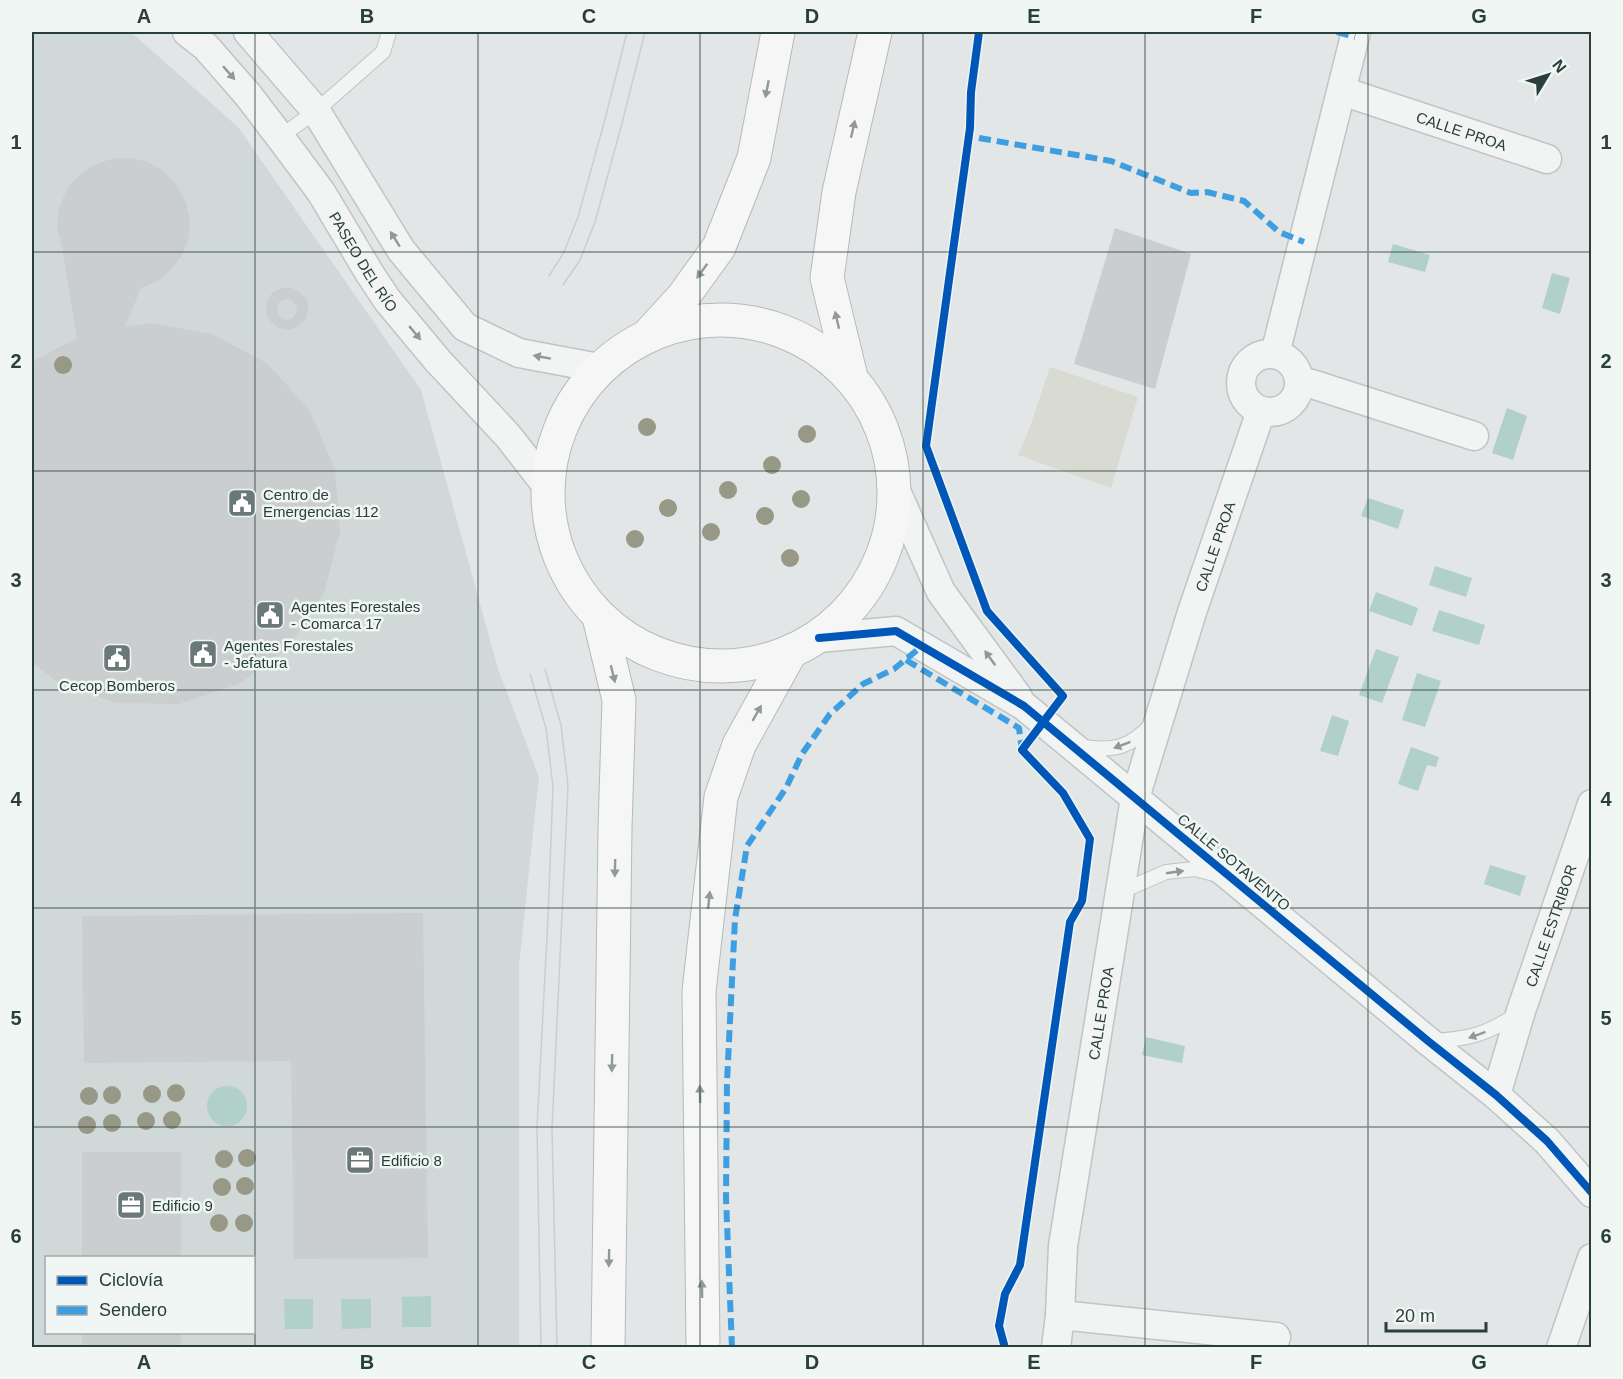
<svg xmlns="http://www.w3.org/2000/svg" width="1623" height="1379" font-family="Helvetica,sans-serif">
  <rect width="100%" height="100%" fill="#e2e6e6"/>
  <path fill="#d0d9d7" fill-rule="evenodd" d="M32 32H131L238 127 421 390 498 669 539 777 519 965V1347H32ZM46 1258H254V1332H46Z"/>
  <path fill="#d9dad2" d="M1050 367 1138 397 1111 488 1018 455 1030 427Z"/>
  <g fill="#b1d0c8">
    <path d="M1393 244 1430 255 1425 272 1388 262Z"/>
    <path d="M1552 273 1570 278 1560 314 1542 308Z"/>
    <path d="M1507 408 1527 416 1513 460 1492 453Z"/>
    <path d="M1368 498 1404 510 1398 529 1361 516Z"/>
    <path d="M1435 566 1472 578 1466 597 1429 585Z"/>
    <path d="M1376 592 1418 608 1412 626 1369 611Z"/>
    <path d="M1439 610 1485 625 1479 645 1432 631Z"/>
    <path d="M1376 649 1399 657 1382 703 1359 695Z"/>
    <path d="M1417 673 1441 681 1425 727 1402 720Z"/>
    <path d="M1332 715 1349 721 1338 756 1320 751Z"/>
    <path d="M1411 747 1439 757 1436 767 1427 765 1418 791 1398 784Z"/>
    <path d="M1490 865 1526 876 1520 896 1484 884Z"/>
    <path d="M1146 1037 1185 1046 1182 1063 1142 1055Z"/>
    <circle cx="227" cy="1106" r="20"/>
    <path d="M431 1296V1327H402V1297Z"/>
    <path d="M284 1299H313V1329H285Z"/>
    <path d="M341 1299H371V1328L342 1329Z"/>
  </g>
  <g fill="#cacece" fill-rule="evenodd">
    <path d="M130 158 148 162 163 171 176 184 185 200 190 218 189 237 183 254 172 269 158 281 141 288 125 327 150 323 212 334 268 364 310 411 335 469 340 532 324 593 289 646 239 684 179 704 116 703 57 682 32 662V362L77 338 62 247 57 228 59 208 67 189 79 175 94 165 111 159Z"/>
    <path d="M1115 228 1191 254 1155 389 1074 364Z"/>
    <path d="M282 288H292L301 293 307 300 308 310 306 319 299 326 289 330 279 328 271 322 266 315V307L268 299 273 292ZM288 299 293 301 297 307 296 313 293 318 286 320 280 317 277 311V304L282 300Z"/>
    <path d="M423 913 428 1258 294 1259 291 1061 84 1063 82 916Z"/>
    <rect x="82" y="1152" width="99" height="106"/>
    <rect x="82" y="1332" width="99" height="16"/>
  </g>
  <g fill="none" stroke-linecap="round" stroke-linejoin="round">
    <g stroke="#c0c4c4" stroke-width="16">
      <g id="service">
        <path d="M280 137 316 111 383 52 389 32"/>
        <path d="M1081 747C1114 751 1129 749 1153 723"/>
        <path d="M1120 892 1166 872 1195 869 1218 875"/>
        <path d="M1431 1041C1469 1039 1486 1035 1517 1014"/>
      </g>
    </g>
    <g stroke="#c0c4c4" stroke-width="31">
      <g id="minor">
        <path id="s1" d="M187 32 206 47 248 95 280 137 321 192 370 274 388 301 438 361 508 436 547 486"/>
        <path d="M248 32 316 111 401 250 465 327 519 353 599 368"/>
        <path id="s2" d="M1342 91 1547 159"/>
        <circle cx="1270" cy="383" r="29"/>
        <path d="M1275 354 1356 32"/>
        <path d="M1300 381 1312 384 1474 436"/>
        <path d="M896 491 941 592 1018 697"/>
        <path d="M819 638 896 631 1024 706 1428 1041 1496 1095 1547 1141 1592 1193"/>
        <path id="s3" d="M1496 1095 1521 1011 1592 804"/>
        <path d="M1060 1315 1276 1337"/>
        <path id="s4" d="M1056 1348 1060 1315 1063 1246 1135 798 1192 612 1261 411"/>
        <path d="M1561 1348 1592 1258"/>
      </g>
    </g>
    <g stroke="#b4bbb9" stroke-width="35">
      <g id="trunk">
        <circle cx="721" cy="493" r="173"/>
        <path d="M650 333 683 297 719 247 754 158 778 32"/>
        <path d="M851 377 827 278 839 192 875 32"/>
        <path d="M599 617 619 700 615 828 608 1348"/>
        <path d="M703 1348 699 991 721 797 739 745 790 653"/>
      </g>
    </g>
    <use href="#service" stroke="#f1f4f3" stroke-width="14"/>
    <use href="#minor" stroke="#f1f4f3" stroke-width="28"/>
    <use href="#trunk" stroke="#f6f6f6" stroke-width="33"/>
    <g stroke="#cbcece" stroke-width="1.5">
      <path d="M549 276 564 252 578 217 604 123 627 32"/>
      <path d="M563 285 580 260 595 222 621 127 645 32"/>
      <path d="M545 669 561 725 568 786 552 1129 557 1348"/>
      <path d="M530 674 546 728 553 787 548 917 537 1128 541 1348"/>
    </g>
    <g stroke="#3d9ee2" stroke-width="6" stroke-dasharray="12 6" stroke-linecap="butt">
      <path d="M1337 32 1355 37"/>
      <path d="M979 138 1111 161 1191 193 1207 192 1244 201 1279 232 1304 242"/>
      <path d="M906 660 1019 728 1022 750"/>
      <path d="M732 1348 726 1198 727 1082 735 919 747 846 786 788 802 754 830 714 863 684 894 669 922 646"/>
    </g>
    <g stroke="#eff6f4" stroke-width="11">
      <g id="cycleway">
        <path d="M979 32 971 92 970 128 926 446 987 611 1063 696 1022 750 1063 793 1090 839 1082 901 1070 922 1020 1265 1005 1294 999 1326 1005 1348"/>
        <path d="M819 638 896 631 1024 706 1428 1041 1496 1095 1547 1141 1592 1193"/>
      </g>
    </g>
    <use href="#cycleway" stroke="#0057b8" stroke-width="8"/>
  </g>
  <g fill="#979986">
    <circle cx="63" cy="365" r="9"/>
    <circle cx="647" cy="427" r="9"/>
    <circle cx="807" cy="434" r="9"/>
    <circle cx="772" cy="465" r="9"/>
    <circle cx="728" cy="490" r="9"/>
    <circle cx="801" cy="499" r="9"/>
    <circle cx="668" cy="508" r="9"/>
    <circle cx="765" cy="516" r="9"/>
    <circle cx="711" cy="532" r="9"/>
    <circle cx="635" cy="539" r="9"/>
    <circle cx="790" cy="558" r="9"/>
    <circle cx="176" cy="1093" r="9"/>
    <circle cx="152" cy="1094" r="9"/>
    <circle cx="112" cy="1095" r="9"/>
    <circle cx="89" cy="1096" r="9"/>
    <circle cx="172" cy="1120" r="9"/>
    <circle cx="146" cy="1121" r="9"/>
    <circle cx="112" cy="1123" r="9"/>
    <circle cx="87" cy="1125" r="9"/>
    <circle cx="247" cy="1158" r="9"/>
    <circle cx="224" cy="1159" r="9"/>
    <circle cx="245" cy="1186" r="9"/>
    <circle cx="222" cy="1187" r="9"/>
    <circle cx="219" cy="1223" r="9"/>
    <circle cx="244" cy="1223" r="9"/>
  </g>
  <defs><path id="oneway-solid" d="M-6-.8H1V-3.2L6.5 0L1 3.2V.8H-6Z" transform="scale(1.5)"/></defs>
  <g fill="#8d9a97">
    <use href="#oneway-solid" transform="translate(229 73) rotate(49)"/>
    <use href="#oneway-solid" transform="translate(395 239) rotate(-122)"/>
    <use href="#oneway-solid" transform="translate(415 333) rotate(50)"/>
    <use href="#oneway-solid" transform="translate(542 357) rotate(-170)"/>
    <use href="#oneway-solid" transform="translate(990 658) rotate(-126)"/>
    <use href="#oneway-solid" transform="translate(1122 745) rotate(159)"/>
    <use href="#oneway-solid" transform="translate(1175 872) rotate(-8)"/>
    <use href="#oneway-solid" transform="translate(1477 1035) rotate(160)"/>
  </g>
  <g fill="#909a98">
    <use href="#oneway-solid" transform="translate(767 89) rotate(101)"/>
    <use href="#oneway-solid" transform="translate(853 129) rotate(-77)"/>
    <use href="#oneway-solid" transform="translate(702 271) rotate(126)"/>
    <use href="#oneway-solid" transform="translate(837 320) rotate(-103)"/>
    <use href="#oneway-solid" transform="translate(613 674) rotate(76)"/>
    <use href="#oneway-solid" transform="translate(757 713) rotate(-60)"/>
    <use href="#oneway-solid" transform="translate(615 868) rotate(91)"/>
    <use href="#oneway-solid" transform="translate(709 900) rotate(-84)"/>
    <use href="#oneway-solid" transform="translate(612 1063) rotate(91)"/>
    <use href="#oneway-solid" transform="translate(700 1094) rotate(-91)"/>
    <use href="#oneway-solid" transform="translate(609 1258) rotate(91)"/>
    <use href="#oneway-solid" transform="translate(702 1289) rotate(-91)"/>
  </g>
  <path fill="none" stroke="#293f3b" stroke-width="1.5" stroke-opacity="0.55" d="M255 32V1348M478 32V1348M700 32V1348M923 32V1348M1145 32V1348M1368 32V1348M32 252H1592M32 471H1592M32 690H1592M32 908H1592M32 1127H1592"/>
  <defs>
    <g id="civic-square" transform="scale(1.5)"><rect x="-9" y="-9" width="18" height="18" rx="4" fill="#6a7977" stroke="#eff6f4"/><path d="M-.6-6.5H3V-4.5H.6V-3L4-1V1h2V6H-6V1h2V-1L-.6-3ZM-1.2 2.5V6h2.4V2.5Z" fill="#fff"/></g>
    <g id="office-square" transform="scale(1.5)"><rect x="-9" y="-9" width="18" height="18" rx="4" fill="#6a7977" stroke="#eff6f4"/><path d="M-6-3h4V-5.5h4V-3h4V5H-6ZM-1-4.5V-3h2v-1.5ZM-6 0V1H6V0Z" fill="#fff"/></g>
  </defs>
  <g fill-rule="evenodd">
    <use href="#civic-square" x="242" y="503"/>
    <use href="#civic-square" x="270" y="615"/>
    <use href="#civic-square" x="203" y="654"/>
    <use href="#civic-square" x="117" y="658"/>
    <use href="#office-square" x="360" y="1160"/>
    <use href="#office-square" x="131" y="1205"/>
  </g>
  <g text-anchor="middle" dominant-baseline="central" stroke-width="5" stroke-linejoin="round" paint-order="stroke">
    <g font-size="15" fill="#293f3b" stroke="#eff6f4">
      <text stroke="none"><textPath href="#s2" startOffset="126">CALLE PROA</textPath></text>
      <text stroke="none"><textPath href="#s1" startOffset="291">PASEO DEL RÍO</textPath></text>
      <text stroke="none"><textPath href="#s4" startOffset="820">CALLE PROA</textPath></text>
      <text transform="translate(1234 862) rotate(40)">CALLE SOTAVENTO</text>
      <text stroke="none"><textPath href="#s3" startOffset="178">CALLE ESTRIBOR</textPath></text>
      <text stroke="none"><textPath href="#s4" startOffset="338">CALLE PROA</textPath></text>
    </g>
    <g font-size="15" fill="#293f3b" stroke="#eff6f4" text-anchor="start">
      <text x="263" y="494">Centro de<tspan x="263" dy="17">Emergencias 112</tspan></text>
      <text x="291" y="606">Agentes Forestales<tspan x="291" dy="17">- Comarca 17</tspan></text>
      <text x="224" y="645">Agentes Forestales<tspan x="224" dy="17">- Jefatura</tspan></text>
      <text x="117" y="685" text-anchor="middle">Cecop Bomberos</text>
      <text x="381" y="1160">Edificio 8</text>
      <text x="152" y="1205">Edificio 9</text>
    </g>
  </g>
  <rect width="1623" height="1379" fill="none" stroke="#eff6f4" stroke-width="66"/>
  <rect x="45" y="1256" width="210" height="78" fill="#eff6f4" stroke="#a0adaa" stroke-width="1.5"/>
  <rect x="57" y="1276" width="30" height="9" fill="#0057b8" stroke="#a0adaa" stroke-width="1.5"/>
  <text x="99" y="1286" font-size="18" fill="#293f3b">Ciclovía</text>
  <rect x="57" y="1306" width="30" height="9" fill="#3d9ee2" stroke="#a0adaa" stroke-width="1.5"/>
  <text x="99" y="1316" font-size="18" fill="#293f3b">Sendero</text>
  <g transform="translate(1548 75) rotate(52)" stroke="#eff6f4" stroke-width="4.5" paint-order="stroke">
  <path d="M0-4.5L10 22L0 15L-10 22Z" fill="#293f3b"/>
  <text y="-9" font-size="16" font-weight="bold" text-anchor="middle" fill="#293f3b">N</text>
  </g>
  <path d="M1386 1322v9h100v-9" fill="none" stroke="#293f3b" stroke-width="3"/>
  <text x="1395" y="1322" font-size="18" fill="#293f3b" stroke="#eff6f4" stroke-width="4.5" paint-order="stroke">20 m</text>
  <rect x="33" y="33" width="1557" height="1313" fill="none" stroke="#293f3b" stroke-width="2"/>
  <g font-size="20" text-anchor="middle" font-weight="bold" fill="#293f3b">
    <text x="144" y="23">A</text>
    <text x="367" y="23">B</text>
    <text x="589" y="23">C</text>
    <text x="812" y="23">D</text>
    <text x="1034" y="23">E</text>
    <text x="1256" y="23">F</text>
    <text x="1479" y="23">G</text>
    <text x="16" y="149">1</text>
    <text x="1606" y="149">1</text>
    <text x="16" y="368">2</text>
    <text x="1606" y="368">2</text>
    <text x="16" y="587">3</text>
    <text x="1606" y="587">3</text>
    <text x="16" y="806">4</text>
    <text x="1606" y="806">4</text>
    <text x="16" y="1025">5</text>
    <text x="1606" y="1025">5</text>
    <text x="16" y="1243">6</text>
    <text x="1606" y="1243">6</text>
    <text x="144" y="1369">A</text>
    <text x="367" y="1369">B</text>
    <text x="589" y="1369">C</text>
    <text x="812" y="1369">D</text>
    <text x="1034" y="1369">E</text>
    <text x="1256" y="1369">F</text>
    <text x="1479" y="1369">G</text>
  </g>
</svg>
